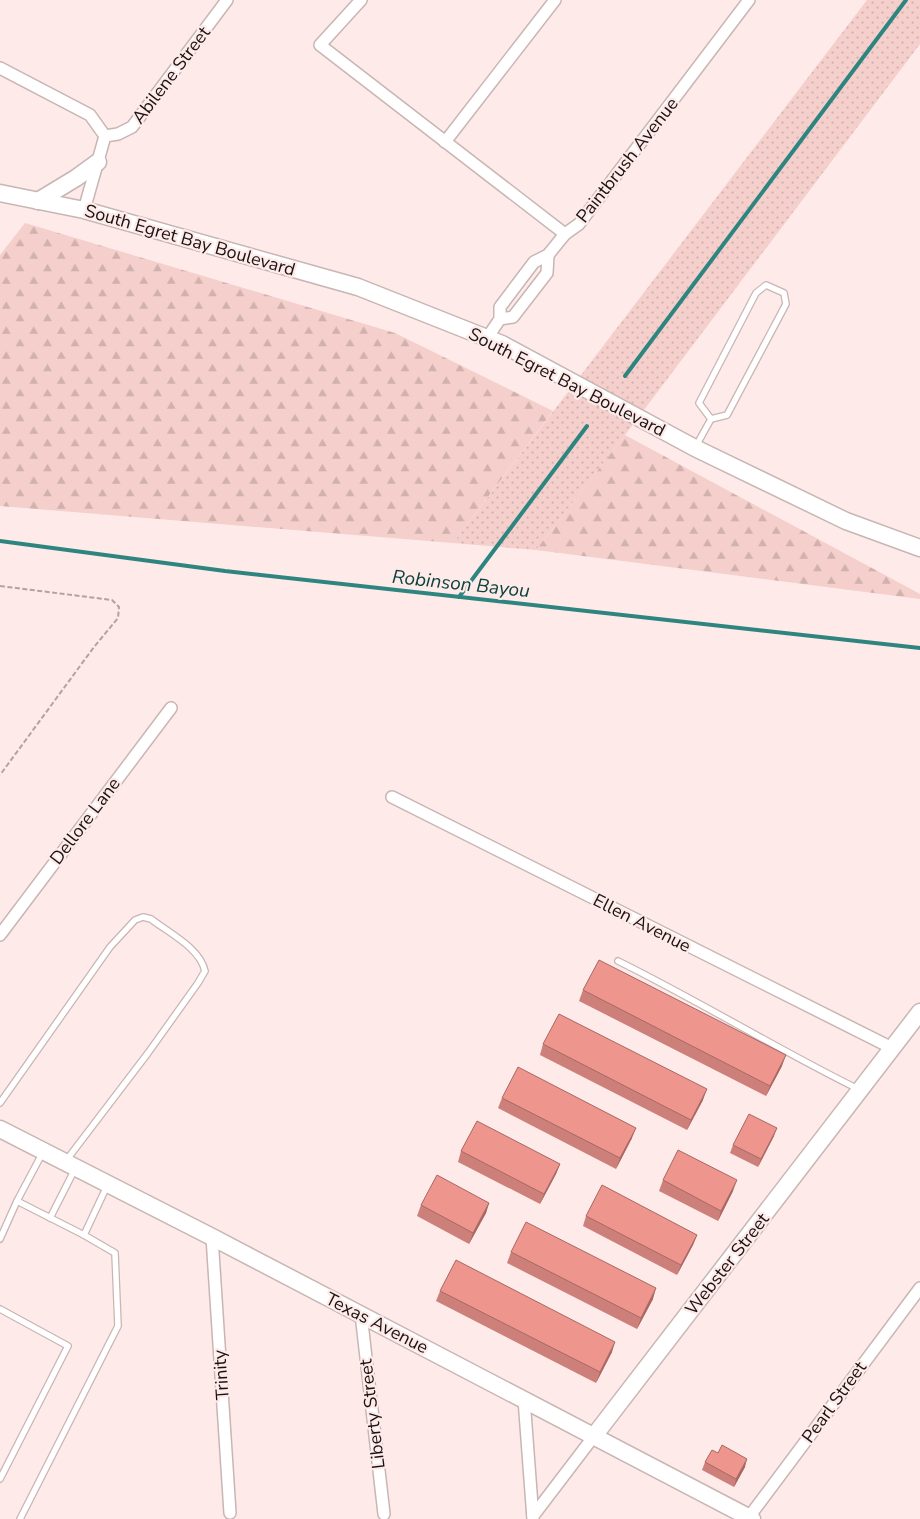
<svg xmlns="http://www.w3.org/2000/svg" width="920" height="1519" font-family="'Nunito Sans',sans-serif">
  <defs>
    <pattern id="grass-dots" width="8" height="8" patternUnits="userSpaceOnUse" patternTransform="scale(1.25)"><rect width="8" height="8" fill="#f4cfcb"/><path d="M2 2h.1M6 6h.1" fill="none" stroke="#d1b1ad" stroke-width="1.8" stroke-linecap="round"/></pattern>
    <pattern id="forest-firs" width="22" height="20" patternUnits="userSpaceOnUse" patternTransform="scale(1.25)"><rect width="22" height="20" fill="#f4cfcb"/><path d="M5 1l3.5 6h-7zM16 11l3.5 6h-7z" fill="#d1b1ad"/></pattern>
  </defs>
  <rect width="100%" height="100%" fill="#feeae8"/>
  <path fill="url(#grass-dots)" d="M867 0H920V44L625 435 536 550 453 543Z"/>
  <g fill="url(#forest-firs)">
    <path d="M25 223 395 333 553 411 453 543 0 506V255Z"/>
    <path d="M625 435 920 594V599L536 550Z"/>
  </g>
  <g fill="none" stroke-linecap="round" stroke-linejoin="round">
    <g stroke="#2e8580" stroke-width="4">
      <path d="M625 376 906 0"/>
      <path d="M0 541 225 571 920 648"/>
      <path d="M459 597 587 426"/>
    </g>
    <g stroke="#c8b6b4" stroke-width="8">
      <g id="lane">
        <path d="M696 446 711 419 727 415 786 304 784 293 766 285 756 293 699 403 711 419"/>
        <path d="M618 961C699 1001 777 1049 858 1089"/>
        <path d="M0 1103 110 947 135 920 143 917 151 919C169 933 200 948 205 971L198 983 148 1053 65 1162"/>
        <path d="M43 1152 17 1201 84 1235"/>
        <path d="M50 1218 75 1169"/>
        <path d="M0 1239 17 1201"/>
        <path d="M0 1309 68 1346 0 1479"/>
        <path d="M20 1519 118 1326 115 1253 84 1235 107 1186"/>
      </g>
    </g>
    <g stroke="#c8b6b4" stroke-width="14">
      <g id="street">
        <path d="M361 0 320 45 565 234"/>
        <path d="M0 68 90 115 105 136"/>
        <path d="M105 136 118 134 132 127 227 0"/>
        <path d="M445 142 555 0"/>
        <path d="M84 210 105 136"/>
        <path d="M500 319 513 317 547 273 548 255"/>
        <path d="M487 338 500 319V307L534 262 548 255 565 234 579 224 749 0"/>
        <path d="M392 797 892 1048"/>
        <path d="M0 935 171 708"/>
        <path d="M212 1237 230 1513"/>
        <path d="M361 1314 384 1514"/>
        <path d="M524 1399 533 1519"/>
        <path d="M533 1516 594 1436"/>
        <path d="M749 1517 920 1288"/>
      </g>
    </g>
    <g stroke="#c8b6b4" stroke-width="19">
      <g id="secondary">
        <path d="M0 193 84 210 358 287 502 344 695 448 846 521 920 548"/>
        <path d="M38 201 76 178 98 162"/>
        <path d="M0 1129 212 1237 752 1519"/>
        <path d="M594 1436 920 1012"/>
      </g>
    </g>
    <path stroke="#b2a3a1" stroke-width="2" stroke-dasharray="5 2.5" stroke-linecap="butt" d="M0 586 112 600 119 607 118 618 94 647 0 775"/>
    <use href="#lane" stroke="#fff" stroke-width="5.5"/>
    <use href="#street" stroke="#fff" stroke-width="11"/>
    <use href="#secondary" stroke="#fff" stroke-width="16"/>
  </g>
  <g fill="#cd807a">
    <path d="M583 990 782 1066 766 1096 579 1001Z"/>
    <path d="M543 1044 703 1100 687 1130 540 1055Z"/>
    <path d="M502 1098 632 1138 616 1169 498 1108Z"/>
    <path d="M774 1136 758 1167 730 1153 733 1145Z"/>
    <path d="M461 1151 560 1164 556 1174 540 1204 458 1162Z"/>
    <path d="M663 1180 733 1191 718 1221 659 1191Z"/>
    <path d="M489 1203 486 1213 469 1244 417 1216 421 1205Z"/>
    <path d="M586 1216 697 1235 693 1245 677 1275 583 1226Z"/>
    <path d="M511 1252 653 1299 637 1329 507 1263Z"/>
    <path d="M440 1291 612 1352 596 1383 436 1301Z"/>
    <path d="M705 1462 745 1467 734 1487 702 1470Z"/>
  </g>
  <g fill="#a76863">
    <path d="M786 1055 782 1066 766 1096 770 1086Z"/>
    <path d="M707 1089 703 1100 687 1130 691 1120Z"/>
    <path d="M636 1128 632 1138 616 1169 620 1158Z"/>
    <path d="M777 1128 774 1136 758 1167 761 1159Z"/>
    <path d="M560 1164 556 1174 540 1204 544 1194Z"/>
    <path d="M737 1180 733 1191 718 1221 721 1211Z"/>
    <path d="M489 1203 486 1213 469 1244 473 1233Z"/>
    <path d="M697 1235 693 1245 677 1275 681 1265Z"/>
    <path d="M656 1288 653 1299 637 1329 641 1318Z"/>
    <path d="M615 1342 612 1352 596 1383 600 1372Z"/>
    <path d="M747 1459 745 1467 734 1487 736 1479Z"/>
  </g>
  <g fill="#ee958e" stroke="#a76863">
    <path d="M599 960 786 1055 770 1086 583 990Z"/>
    <path d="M559 1014 707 1089 691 1120 543 1044Z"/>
    <path d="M518 1067 636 1128 620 1158 502 1098Z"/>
    <path d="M749 1114 777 1128 761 1159 733 1145Z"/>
    <path d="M477 1121 560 1164 544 1194 461 1151Z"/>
    <path d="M678 1150 737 1180 721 1211 663 1180Z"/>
    <path d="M437 1175 489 1203 473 1233 421 1205Z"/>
    <path d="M602 1185 697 1235 681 1265 586 1216Z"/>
    <path d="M526 1222 656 1288 641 1318 511 1252Z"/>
    <path d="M456 1260 615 1342 600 1372 440 1291Z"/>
    <path d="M722 1445 747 1459 736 1479 705 1462 712 1450 718 1453Z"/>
  </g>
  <g text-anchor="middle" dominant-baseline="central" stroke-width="4.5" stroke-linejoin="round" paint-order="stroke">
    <g font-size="18" fill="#1a1313" stroke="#feeae8">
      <text transform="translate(171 75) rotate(-53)">Abilene Street</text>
      <text transform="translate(627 160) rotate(-52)">Paintbrush Avenue</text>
      <text transform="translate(190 240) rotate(16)">South Egret Bay Boulevard</text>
      <text transform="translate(567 382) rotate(27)">South Egret Bay Boulevard</text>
      <text transform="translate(85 821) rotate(-53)">Dellore Lane</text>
      <text transform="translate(642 923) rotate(27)">Ellen Avenue</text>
      <text transform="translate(727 1264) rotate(-52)">Webster Street</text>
      <text transform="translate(377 1323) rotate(27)">Texas Avenue</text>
      <text transform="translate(221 1375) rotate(-94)">Trinity</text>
      <text transform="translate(834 1402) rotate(-54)">Pearl Street</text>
      <text transform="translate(372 1414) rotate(-97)">Liberty Street</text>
    </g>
    <g font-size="19" font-style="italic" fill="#0a433f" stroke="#feeae8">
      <text transform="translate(461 584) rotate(6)">Robinson Bayou</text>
    </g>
  </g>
</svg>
